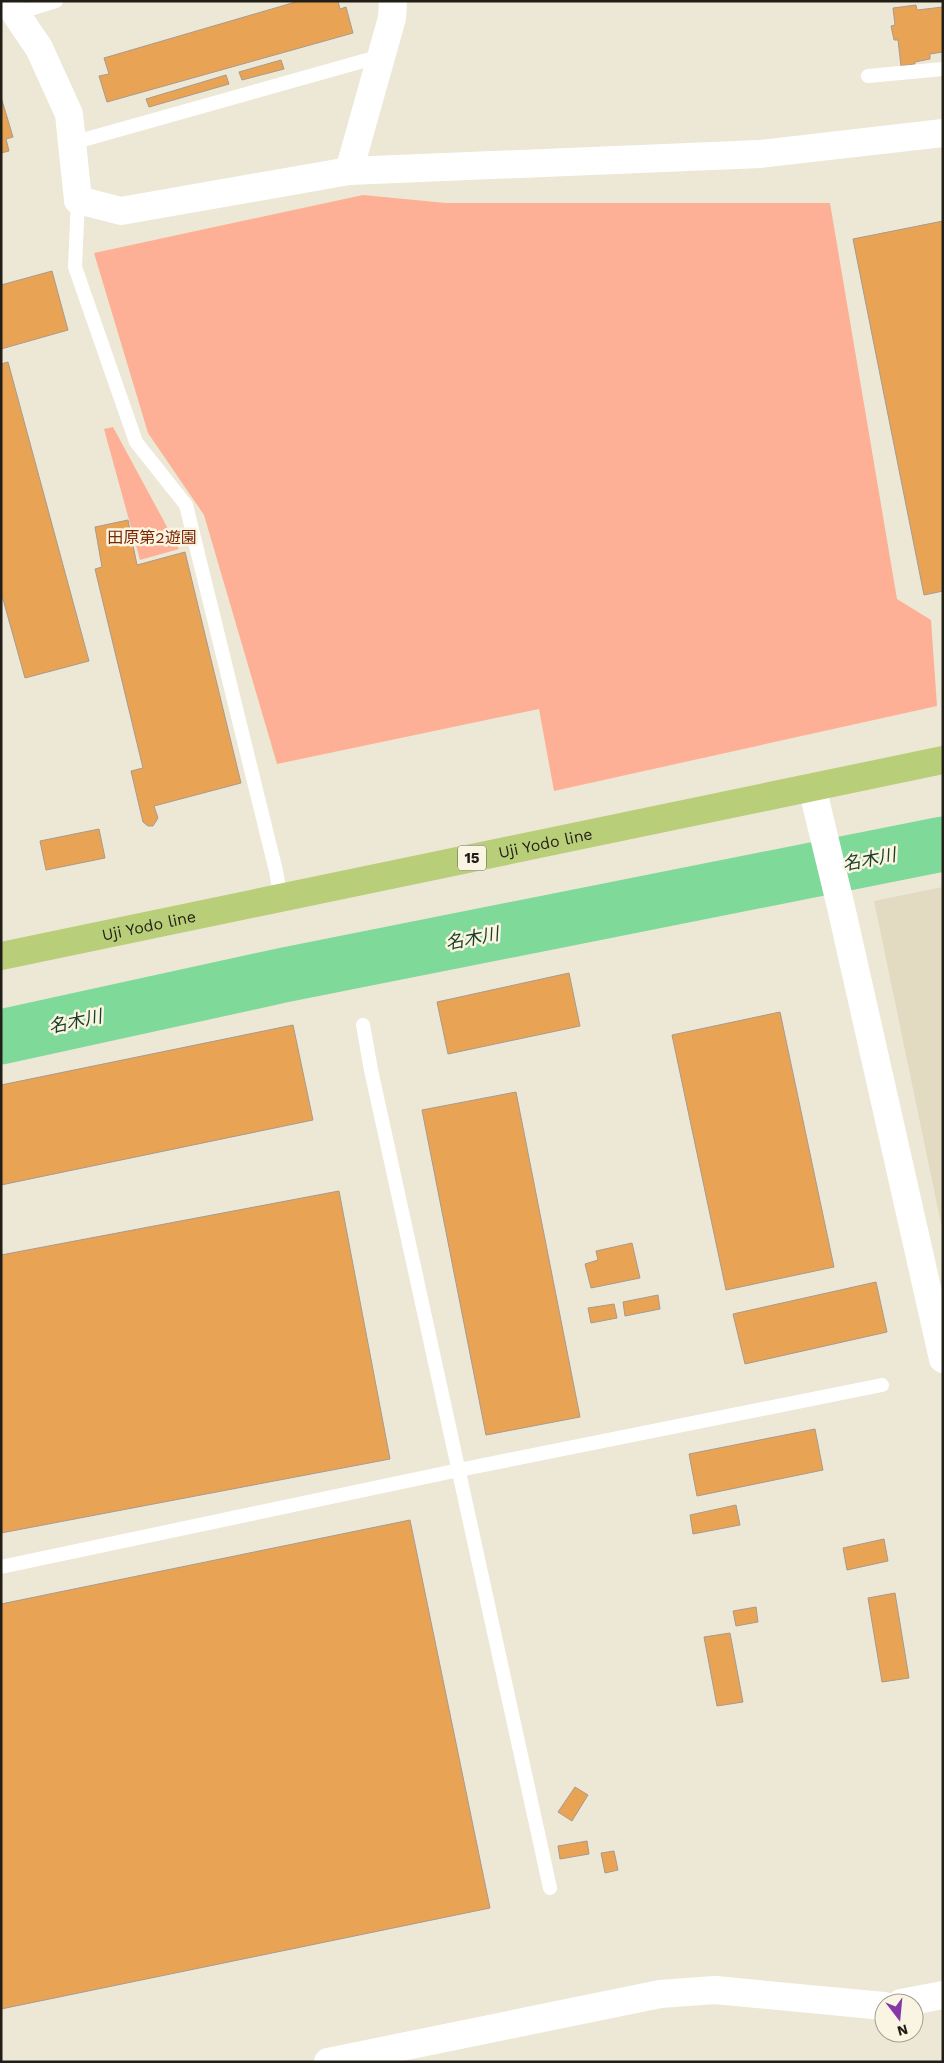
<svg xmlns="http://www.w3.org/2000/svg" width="944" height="2063" font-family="'Work Sans','Noto Sans JP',sans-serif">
  <rect width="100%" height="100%" fill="#ece8d5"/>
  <path fill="#e2dbc1" d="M943 887V1233L874 901Z"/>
  <g fill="#feb096">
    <path d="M363 195 446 203H830L897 599 931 620 937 706 554 791 539 709 277 764 204 515 148 433 94 253Z"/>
    <path d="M113 427 179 549 140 560 104 429Z"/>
  </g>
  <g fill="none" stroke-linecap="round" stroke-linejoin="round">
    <path stroke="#7fd999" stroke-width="55" d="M1 1037 284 975 943 844"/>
  </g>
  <g fill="#e9a355" stroke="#a89a8d">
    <path d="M299 1H338L340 9 346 7 353 33 107 102 99 76 109 74 104 58Z"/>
    <path d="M916 5 917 10 943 7V52L930 54V59L915 62V64L901 66 898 40H894L891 26 895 25 893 8Z"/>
    <path d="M281 60 284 69 242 80 239 72Z"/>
    <path d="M226 75 229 84 149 107 146 99Z"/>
    <path d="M1 97 13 137 6 139 9 151 1 153Z"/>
    <path d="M943 221V591L924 595 853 239Z"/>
    <path d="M52 271 68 330 1 349V285Z"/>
    <path d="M8 362 89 661 25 678 1 592V364Z"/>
    <path d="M128 520 137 565 185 552 241 783 154 806 158 818 153 826H148L143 822 131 771 143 768 95 569 102 567 95 527Z"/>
    <path d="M99 829 105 858 46 870 40 841Z"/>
    <path d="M569 973 580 1026 448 1054 437 1002Z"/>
    <path d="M780 1012 834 1267 726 1290 672 1035Z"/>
    <path d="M293 1025 313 1120 1 1185V1085Z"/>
    <path d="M516 1092 580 1417 486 1435 422 1110Z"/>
    <path d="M339 1191 390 1459 1 1533V1255Z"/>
    <path d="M632 1243 640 1278 591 1288 585 1264 598 1260 596 1251Z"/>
    <path d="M876 1282 887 1332 745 1364 733 1314Z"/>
    <path d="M658 1295 660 1309 625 1316 623 1302Z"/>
    <path d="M614 1304 617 1318 591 1323 588 1308Z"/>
    <path d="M815 1429 823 1470 697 1496 689 1454Z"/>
    <path d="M736 1505 740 1525 693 1534 690 1515Z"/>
    <path d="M410 1520 490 1908 1 2009V1604Z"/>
    <path d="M884 1539 888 1561 847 1570 843 1548Z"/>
    <path d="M895 1593 909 1678 882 1682 868 1598Z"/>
    <path d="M756 1607 758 1622 736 1626 733 1611Z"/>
    <path d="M730 1633 743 1702 717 1706 704 1637Z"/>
    <path d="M575 1787 588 1795 572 1821 558 1812Z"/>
    <path d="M587 1841 589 1854 560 1859 558 1846Z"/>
    <path d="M614 1851 618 1870 605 1873 601 1853Z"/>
  </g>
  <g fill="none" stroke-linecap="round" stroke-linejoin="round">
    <g stroke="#fff" stroke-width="14">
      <path d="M17 13 56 1"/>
      <path d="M868 76 943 69"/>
      <path d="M72 143 381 56"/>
      <path d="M78 200 75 267 136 442 186 505 276 871 281 899"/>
      <path d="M363 1025 371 1070 550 1888"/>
      <path d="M1 1567 459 1470 882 1385"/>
    </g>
    <path stroke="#fff" stroke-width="28" d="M78 200 121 211 349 171 760 154 943 133"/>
    <g stroke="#fff" stroke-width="28">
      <path d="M7 1 39 48 69 114 78 200"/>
      <path d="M349 171 392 18 393 1"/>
      <path d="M812 787 841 907 943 1359"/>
      <path d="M901 2003 943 1995"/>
      <path d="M328 2062 660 1994 715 1990 884 2006"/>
    </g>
    <path stroke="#b9ce79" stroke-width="28" id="s1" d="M1 956 943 760"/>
  </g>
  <g text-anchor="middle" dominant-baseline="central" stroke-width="5" stroke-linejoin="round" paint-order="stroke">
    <rect fill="#faf5e2" stroke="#615e54" stroke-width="1" x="458" y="845.5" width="28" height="25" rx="4"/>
    <g font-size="15" font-weight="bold" fill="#201e17">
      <text x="472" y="858">15</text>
    </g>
    <g font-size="16" fill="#7b2603" stroke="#faf5e2">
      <text x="152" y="537">田原第2遊園</text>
    </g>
    <g font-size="16" fill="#201e17" stroke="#faf5e2">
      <text stroke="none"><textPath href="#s1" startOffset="556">Uji Yodo line</textPath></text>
      <text stroke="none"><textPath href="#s1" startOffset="151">Uji Yodo line</textPath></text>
    </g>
    <g font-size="18" font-style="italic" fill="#183e25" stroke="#faf5e2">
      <text transform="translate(869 859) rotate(-11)">名木川</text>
      <text transform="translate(472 938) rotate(-11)">名木川</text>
      <text transform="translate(75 1021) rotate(-12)">名木川</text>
    </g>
  </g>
  <rect width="944" height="2063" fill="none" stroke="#201e17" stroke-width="5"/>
  <g transform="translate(899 2018) rotate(164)"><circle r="24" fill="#faf5e2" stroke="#a39f91"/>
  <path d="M0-4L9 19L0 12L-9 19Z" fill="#8638a8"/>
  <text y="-8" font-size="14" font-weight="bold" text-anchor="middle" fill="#201e17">N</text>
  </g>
</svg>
